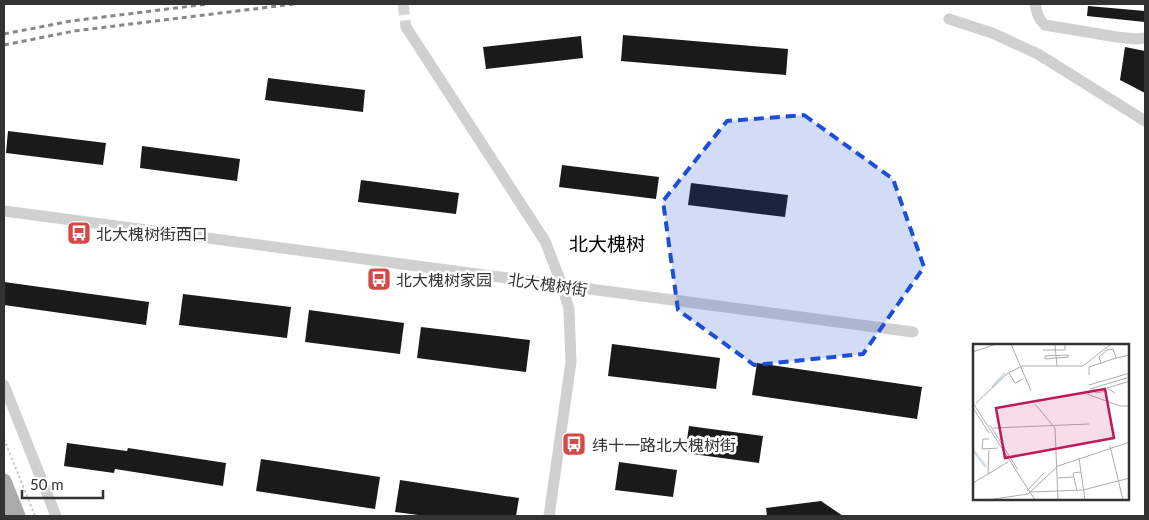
<svg xmlns="http://www.w3.org/2000/svg" width="1149" height="520" font-family="Lato,'Noto Sans SC',sans-serif">
  <rect width="100%" height="100%" fill="#fff"/>
  <g fill="#1a1a1a">
    <path d="M1088 6 1145 11V22L1087 16Z"/>
    <path d="M623 35 788 49 786 75 621 61Z"/>
    <path d="M581 36 583 58 486 69 483 47Z"/>
    <path d="M1125 47 1145 51V93L1120 80Z"/>
    <path d="M268 78 365 90 363 112 265 100Z"/>
    <path d="M8 131 106 143 103 165 6 153Z"/>
    <path d="M142 146 240 159 237 181 140 168Z"/>
    <path d="M562 165 659 177 656 199 559 187Z"/>
    <path d="M361 180 459 193 456 214 358 202Z"/>
    <path d="M691 183 788 195 785 217 688 205Z"/>
    <path d="M4 282 149 302 146 325 4 305Z"/>
    <path d="M183 294 291 307 287 338 179 325Z"/>
    <path d="M309 310 404 323 400 354 305 342Z"/>
    <path d="M421 327 530 340 526 372 417 358Z"/>
    <path d="M612 344 720 358 716 389 608 376Z"/>
    <path d="M757 363 922 387 917 419 752 395Z"/>
    <path d="M689 426 763 436 759 463 685 453Z"/>
    <path d="M67 443 127 451 128 448 226 463 223 486 115 469 114 473 64 466Z"/>
    <path d="M261 459 380 477 375 509 256 491Z"/>
    <path d="M619 462 677 470 673 497 615 490Z"/>
    <path d="M400 480 519 498 516 516H426L395 512Z"/>
    <path d="M821 501 843 516H767L766 508Z"/>
  </g>
  <g fill="none" stroke-linecap="round" stroke-linejoin="round">
    <path stroke="#d6d6d6" stroke-width="11" stroke-dasharray="11 5.5" stroke-linecap="butt" d="M403 4 406 27"/>
    <path stroke="#cacaca" stroke-width="2" stroke-dasharray="2.5 2.5" stroke-linecap="butt" d="M4 439 35 516"/>
    <g stroke="#d0d0d0" stroke-width="11">
      <path d="M1035 4C1037 13 1038 19 1045 25L1117 37 1136 39 1145 38"/>
      <path d="M949 19 992 33 1038 54 1145 121"/>
      <path d="M406 27 545 241 562 285 569 309 571 362 549 516"/>
      <path d="M4 211 913 332"/>
      <path d="M4 385 56 516"/>
    </g>
    <g stroke="#ababab" stroke-width="15">
      <path d="M4 481 18 516"/>
      <path d="M4 511 6 516"/>
    </g>
    <g stroke="#888" stroke-width="3" stroke-dasharray="5 4" stroke-linecap="butt">
      <path d="M4 34 71 21 208 4"/>
      <path d="M4 45 74 31 294 4"/>
    </g>
  </g>
  <path fill="#1d4ed8" fill-opacity="0.2" stroke="#1d4ed8" stroke-width="4" stroke-dasharray="10 6" stroke-linejoin="round" d="M804 115 893 179 924 267 863 354 754 365 678 310 663 201 727 121Z"/>
  <defs>
    <g id="bus-square" transform="scale(1.25)"><rect x="-9" y="-9" width="18" height="18" rx="4" fill="#d74849" stroke="#fff"/><path d="M-5-6H5V4H4V6H2V4H-2V6H-4V4H-5ZM-3.5-4V0h7V-4ZM-3.5 1.2v1.5H-2V1.2ZM2 1.2v1.5H3.5V1.2Z" fill="#fff"/></g>
  </defs>
  <g fill-rule="evenodd">
    <use href="#bus-square" x="79" y="233"/>
    <use href="#bus-square" x="379" y="279"/>
    <use href="#bus-square" x="574" y="444"/>
  </g>
  <g text-anchor="middle" dominant-baseline="central" stroke-width="5" stroke-linejoin="round" paint-order="stroke">
    <g font-size="16" fill="#333" stroke="#fff" text-anchor="start">
      <text x="96" y="233">北大槐树街西口</text>
      <text x="396" y="279">北大槐树家园</text>
      <text x="592" y="444">纬十一路北大槐树街</text>
    </g>
    <g font-size="16" fill="#333" stroke="#fff">
      <text transform="translate(548 284) rotate(8)">北大槐树街</text>
    </g>
    <g font-size="19" fill="#000" stroke="#fff">
      <text x="607" y="243">北大槐树</text>
    </g>
  </g>
  <g transform="translate(973 344)">
    <rect width="156" height="156" fill="#fff"/>
    <path fill="none" stroke="#cedee9" stroke-width="2.5" d="M19 43 32 29M0 106 13 123"/>
    <path fill="none" stroke="#adadad" stroke-width="1" d="M38 0 58 47M82 1 84 22M70 6H92V0M0 8 23 0M72 12 95 11V13L72 15ZM128 19 126 13 134 6 140 5 143 14 157 11M36 29 42 39 50 35M116 31V23L143 14M116 41 157 29M117 45 157 33M120 45 123 49 134 47M142 49 134 44 157 37M114 50 147 62H157M0 59 62 156M3 59 35 29 49 22H110L138 0M62 60 82 84 85 156M0 64 16 89M17 81 45 126M20 84 116 80M16 95H10L9 105 25 104M137 102 150 156M106 114 112 156M15 131 16 106M85 134 100 133M0 139 35 118M54 147 71 129M104 147 100 129 108 128M57 148 110 146 157 134M14 156 55 150 85 122 157 98"/>
    <path fill="#c2185b" fill-opacity="0.15" stroke="#c2185b" stroke-width="2.5" d="M132 45 141 94 32 114 23 64Z"/>
    <rect width="156" height="156" fill="none" stroke="#333" stroke-width="2.5"/>
  </g>
  <rect width="1149" height="520" fill="none" stroke="#333333" stroke-width="10"/>
  <path d="M22 490v8h81v-8" fill="none" stroke="#333333" stroke-width="2.5"/>
  <text x="30" y="490" font-size="15" fill="#333333" stroke="#ffffff" stroke-width="4" paint-order="stroke">50 m</text>
</svg>
